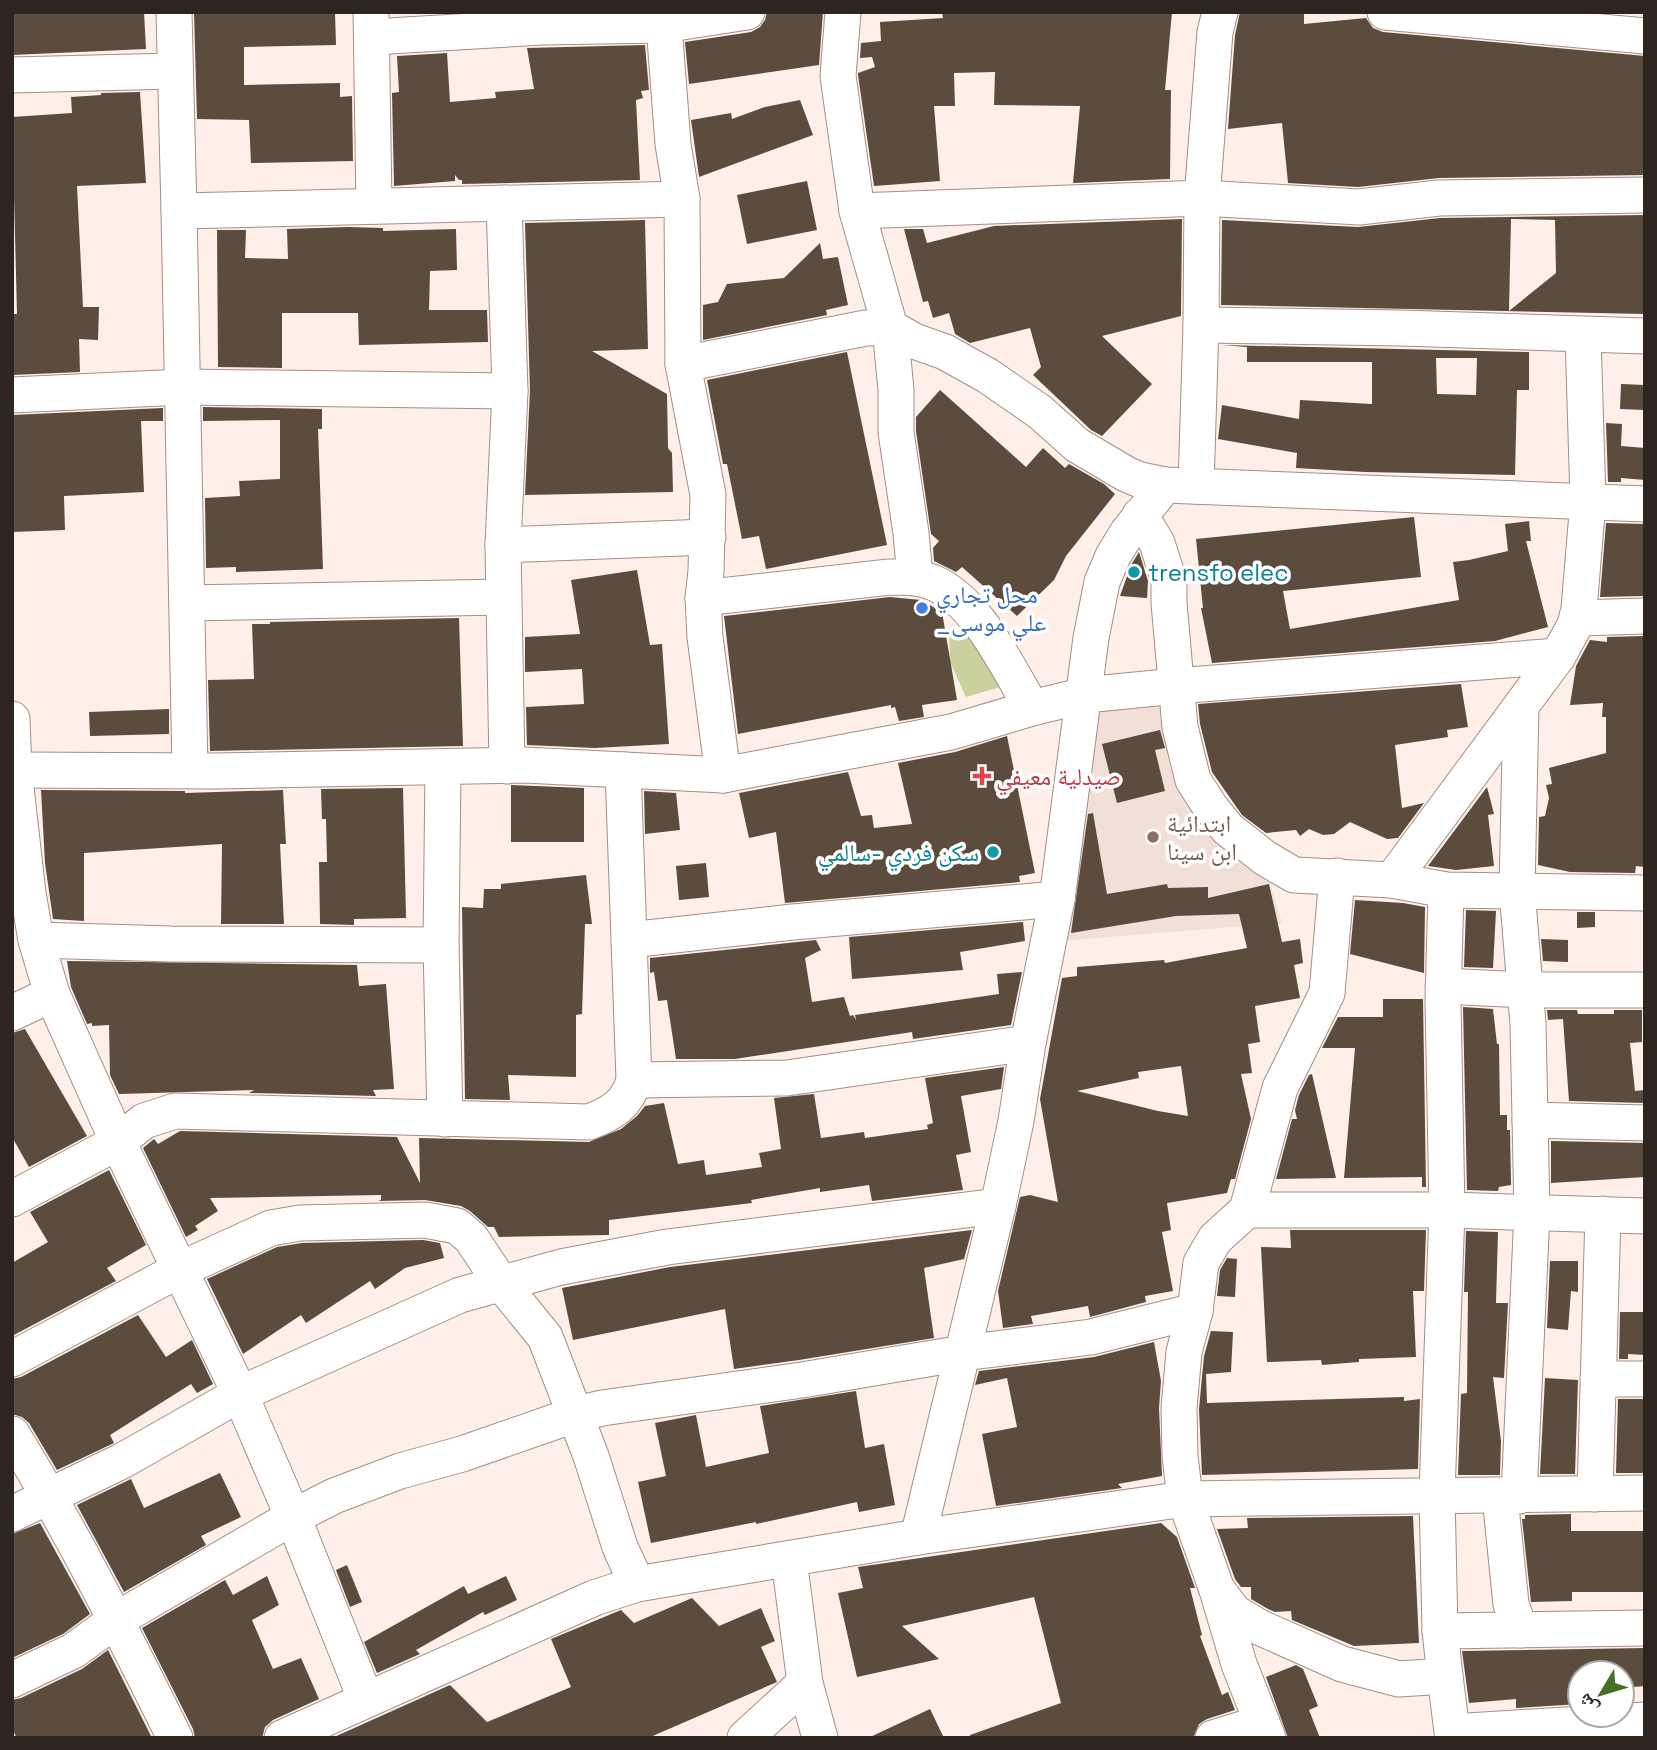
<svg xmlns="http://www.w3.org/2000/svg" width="1657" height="1750" font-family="'Space Grotesk','Noto Naskh Arabic',sans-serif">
  <rect width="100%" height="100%" fill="#feefe9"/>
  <path fill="#f2dfd7" d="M1167 700 1197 804 1266 870 1282 923 1059 941 1095 703Z"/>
  <path fill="#cad19f" d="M949 628 973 634 1004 686 966 697 950 662Z"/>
  <g fill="#5b4c3e" fill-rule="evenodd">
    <path d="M12 12H144L146 49 12 55Z"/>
    <path d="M194 12H335L336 45 244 47V85L340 83V97L352 96 353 161 251 163 249 120 197 119Z"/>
    <path d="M767 12H823L819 65 689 84 685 42 751 32 760 27 765 20Z"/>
    <path d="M942 12H1172L1165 90H1171L1170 179 1073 183 1080 106 994 105 995 72 954 73 955 106H934L940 181 874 186 858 75V73L875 67 872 57 860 58 861 43 881 41 880 22 943 18Z"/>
    <path d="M1240 12H1304V24L1366 18 1373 28 1383 32 1645 56V175L1439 178 1358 187 1288 183 1282 123 1228 129 1235 35Z"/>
    <path d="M645 45 649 90 641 91 643 98 636 100 640 180 462 184V180H459L455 175V181L394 186 392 93 399 92 397 56 447 53 450 102 496 98 495 92 534 89 527 48Z"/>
    <path d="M140 92 146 183 77 186 83 307H99L98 340 79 339 80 372 12 375V314H17L12 117 72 113 71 97 101 95V93Z"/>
    <path d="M800 100 813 135 699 177 691 120 731 113 732 119 765 107Z"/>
    <path d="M807 181 817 230 747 244 737 195Z"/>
    <path d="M1645 215V314L1221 305 1222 220 1358 227 1440 218ZM1511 219 1555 220 1556 273 1509 311Z"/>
    <path d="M1182 219 1181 316 1102 336 1152 384 1102 436 1091 430 1033 375 1041 367 1030 328 970 343 955 334 949 313 933 318 928 301 923 302 904 229H923L927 243 994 226Z"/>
    <path d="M645 220 648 349 592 351 667 394 668 448 672 453 673 492 525 495 530 390 525 223Z"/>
    <path d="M348 227 383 228V231L456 229 457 270 430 271 429 310H487L488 342 359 345 358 313H282V368L218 367 217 230H246L245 258 288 259 287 229Z"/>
    <path d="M820 243 823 259 838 257 848 305 826 310 827 315 703 340V305L718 302 727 284 784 278Z"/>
    <path d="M1221 345 1529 352V390H1517L1515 475 1365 472 1296 468 1297 453 1218 439 1222 405 1299 419 1300 400 1372 404V362H1247V347ZM1436 358H1477L1476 395 1437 394Z"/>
    <path d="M847 352 887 545 766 569 759 536 742 539 727 464H723L707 380Z"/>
    <path d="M1621 384 1645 385V410L1620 409Z"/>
    <path d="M940 390 1026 467 1043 448 1065 468 1069 464 1104 484 1115 494 1066 556 1054 580 1017 616 962 567 956 572 934 561 933 548 939 541 931 534 916 431V417Z"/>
    <path d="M203 407 322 409V429H318L323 569 236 572V567L206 568 205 498 240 496 239 481 280 479V420L203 421Z"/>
    <path d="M163 408V421H141L144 492 64 496 65 530 12 532V415Z"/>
    <path d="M1606 423 1622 424 1621 446 1645 448V480L1621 478V482H1608Z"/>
    <path d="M1414 517 1421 577 1283 591 1290 629 1459 600 1453 562 1469 560 1508 551 1505 524 1529 521 1531 541H1526L1548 627 1495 641 1212 663 1201 608H1203L1196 539Z"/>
    <path d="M1606 523 1645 524V596L1600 597Z"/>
    <path d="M1139 552 1148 581 1147 598 1120 596 1131 565Z"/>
    <path d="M637 570 650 645 662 644 669 744 595 748 527 745 526 707 584 704 582 669 525 672V637L580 634 571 580Z"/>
    <path d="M890 597 921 600 942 612 957 700 922 705 924 717 899 721 895 707 891 708V705L738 734 724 616Z"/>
    <path d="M459 618 463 746 210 751 208 680 254 679 252 624H270V622Z"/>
    <path d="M1645 636V867L1636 866 1635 873 1570 872 1538 865 1539 817 1545 816 1549 798 1546 785 1552 784 1549 768 1606 753V717H1602L1603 703 1570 705 1576 666 1590 640 1607 642V637Z"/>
    <path d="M1461 684 1468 727 1447 730 1448 737 1395 745 1402 808 1424 803 1398 838 1387 839 1350 822 1334 834 1323 835 1309 829 1300 836 1296 830 1266 833 1242 815 1212 772 1200 724 1198 704Z"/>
    <path d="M169 709V734L90 736 89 712Z"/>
    <path d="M1160 730 1165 748 1155 750 1165 791 1117 803 1102 744Z"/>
    <path d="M1007 736 1035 873 1019 876 1020 882 785 903 776 832 749 838 739 793 848 772 861 816 872 815 874 828 912 824 898 763 955 752Z"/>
    <path d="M511 785 584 788V842H511Z"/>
    <path d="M1487 787 1494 814 1488 815 1494 866 1456 870 1428 866Z"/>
    <path d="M403 788 406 918 354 919V925L320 924 319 862H327L326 819H322L321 789Z"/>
    <path d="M41 790 185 791V793L283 790 286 844H280L284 924H221L222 844 84 853V921L53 919 45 863Z"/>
    <path d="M644 791 676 793 680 830 645 834Z"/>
    <path d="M1093 813 1107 894 1167 884 1168 888 1208 887V898L1269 884 1282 942 1300 939 1303 963 1294 965 1300 998 1255 1006 1260 1042 1248 1044 1252 1073 1241 1074 1251 1119 1235 1179H1231L1227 1193 1167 1203 1171 1230 1162 1232 1173 1291 1145 1296 1146 1302 1090 1317 1088 1306 1031 1316 1033 1324 1003 1328 998 1291 1020 1197 1030 1195 1058 1202 1040 1099 1062 978 1077 976V967L1164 960 1165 963 1247 948 1239 914 1176 916 1071 933 1088 814ZM1181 1066 1188 1116 1158 1111 1077 1091 1139 1078 1138 1072Z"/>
    <path d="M706 863 709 897 679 900 676 866Z"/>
    <path d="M586 875 592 924H585L582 1014 576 1015V1077L508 1075 510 1100 465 1099 462 907 483 908 484 889H501V884Z"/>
    <path d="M1355 900 1403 903 1425 907 1424 973 1350 954Z"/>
    <path d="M1466 910 1496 911 1493 968 1464 967Z"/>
    <path d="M1577 912H1595V927L1577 928Z"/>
    <path d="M1023 922 1025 941 960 952 963 970 852 979 849 937Z"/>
    <path d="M1541 939 1568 940V962L1543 961Z"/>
    <path d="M816 940 821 950 805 958 812 1002 844 997 850 1016 853 1015 856 1020 855 1015 999 994 997 974 1022 972 1011 1025 913 1039 912 1032 735 1059H676L667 1000 658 1001 654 972 650 973V958Z"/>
    <path d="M67 961 357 965 359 986 386 984 394 1089 373 1090 376 1096 249 1093 254 1090 119 1094 110 1075 109 1025 92 1026V1023L87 1024 71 987Z"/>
    <path d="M1383 999H1423L1426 1187H1422V1177L1344 1178 1355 1048H1322L1338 1017H1383Z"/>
    <path d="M1463 1007 1493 1009 1497 1044H1499L1500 1115H1507V1130H1510L1511 1185 1499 1187 1498 1191 1467 1190Z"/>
    <path d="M1547 1010H1577L1578 1014H1614V1010H1642V1042L1630 1043 1635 1091 1645 1090V1103L1569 1101 1563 1019 1548 1020Z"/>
    <path d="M25 1029 87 1136 29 1167 12 1137V1033Z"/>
    <path d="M1004 1067 1001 1089 961 1096 971 1152 956 1155 963 1190 872 1201 869 1185 820 1192V1188L751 1200 752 1203 609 1220V1235L499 1237 494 1227H488L470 1211 461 1206 425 1200 378 1201 381 1200V1195L210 1198 218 1211 195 1226 198 1230 186 1237 143 1148 154 1139 158 1144 180 1131 397 1137 420 1183 419 1138 589 1142 621 1129 637 1116 645 1106 664 1103 678 1164 704 1160 706 1175 762 1167 759 1153 781 1149 774 1098 814 1094 821 1138 864 1132 865 1138 928 1129 927 1125 933 1123 925 1078Z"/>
    <path d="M1312 1074 1336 1178 1276 1179 1292 1119H1297L1295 1110 1299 1095 1309 1075Z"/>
    <path d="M1551 1141 1645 1143V1177L1551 1183Z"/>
    <path d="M109 1170 146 1245 107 1268 116 1281 12 1336V1263L48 1242 30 1212Z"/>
    <path d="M972 1230 964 1259 924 1268 934 1338 799 1360 734 1369 725 1309 573 1340 562 1288 670 1267Z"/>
    <path d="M1290 1230H1426L1424 1291H1413L1416 1357 1359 1359V1362L1322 1365 1321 1360 1267 1362 1261 1247 1291 1248Z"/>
    <path d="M1466 1231 1498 1232 1496 1303H1508L1504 1378 1493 1377 1501 1441 1500 1475H1458L1461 1394 1467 1393 1468 1292H1464Z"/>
    <path d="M423 1240 440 1243 444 1258 405 1268 375 1289 370 1281 306 1323 301 1315 243 1354 207 1279 277 1247 302 1243Z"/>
    <path d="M1227 1258 1237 1259 1235 1297 1217 1296 1220 1270Z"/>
    <path d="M1550 1261H1578V1292L1571 1291 1568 1330 1547 1328Z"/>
    <path d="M1620 1312H1645V1355L1628 1354V1359H1619Z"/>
    <path d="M138 1315 166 1357 192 1340 213 1384 197 1393 191 1384 110 1435 114 1443 57 1470 29 1423 22 1417 12 1414V1379L21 1377Z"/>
    <path d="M1211 1331 1233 1332 1231 1372 1206 1374 1207 1403 1404 1397V1401L1420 1399 1418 1469 1202 1475 1199 1409 1204 1356Z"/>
    <path d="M1154 1342 1161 1381 1159 1408 1162 1476 1118 1484 1122 1488 996 1506 982 1434 1017 1427 1007 1378 975 1385 979 1371 1094 1357Z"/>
    <path d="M1545 1378 1578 1380 1575 1474H1540Z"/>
    <path d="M856 1391 865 1448 884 1444 895 1505 859 1512 857 1502 756 1524V1522L651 1543 638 1482 666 1476 655 1423 696 1415 706 1467 769 1453 760 1406Z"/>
    <path d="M1618 1399H1645V1473H1616Z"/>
    <path d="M220 1473 241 1517 201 1536 206 1545 124 1592 77 1505 131 1479 144 1508Z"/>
    <path d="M1571 1514V1531H1645V1592H1572V1601L1531 1602 1522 1519H1525V1515Z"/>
    <path d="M1413 1516 1419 1643 1354 1646 1292 1620 1291 1611 1275 1612 1268 1609 1251 1599V1587H1241L1235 1579 1217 1529 1248 1528 1247 1518Z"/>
    <path d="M40 1523 90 1614 63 1634 12 1658V1534Z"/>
    <path d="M1161 1523 1177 1537 1195 1588H1190L1202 1635 1200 1636 1222 1695 1228 1692 1235 1710 1207 1719 1199 1724 1193 1738H970V1735L1061 1703 1034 1597 902 1626 939 1659 857 1677 838 1593 863 1588 858 1567Z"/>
    <path d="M347 1565 362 1602 350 1607 336 1570Z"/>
    <path d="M267 1576 279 1605 252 1620 273 1669 301 1658 319 1699 273 1720 265 1727 262 1738H195L193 1729 142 1628 225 1580 233 1595Z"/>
    <path d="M506 1576 517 1600 485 1615 483 1612 416 1650 420 1654 377 1673 364 1642 464 1586 468 1594Z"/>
    <path d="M692 1598 719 1626 761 1608 775 1641 761 1647 777 1682 648 1738H332L450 1685 487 1722 571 1687 551 1639 621 1610 634 1623Z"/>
    <path d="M1645 1648V1686L1622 1688V1673H1580V1704L1516 1708V1699L1469 1703 1462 1651Z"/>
    <path d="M108 1650 152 1738H17L12 1729V1700L21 1698 82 1669Z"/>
    <path d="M1296 1665 1303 1669 1318 1706 1309 1710 1320 1738H1288L1266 1677Z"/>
    <path d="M930 1709 944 1738H868Z"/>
  </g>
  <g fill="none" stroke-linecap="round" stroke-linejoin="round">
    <g stroke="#a48e85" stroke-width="37">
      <g id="minor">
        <path d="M174 12 179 211 682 199"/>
        <path d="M371 12 374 206"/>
        <path d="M663 12 673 144 682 199 683 364 708 495 706 571 703 598 705 637 723 775"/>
        <path d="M843 12 838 76 857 211 890 327 896 390V432L911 533 915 577"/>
        <path d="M1385 12 1645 36"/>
        <path d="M372 37 542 27 663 25 747 12"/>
        <path d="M12 75 175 71"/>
        <path d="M504 203 510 391 503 545 507 766"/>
        <path d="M179 211 190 770"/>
        <path d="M857 211 1202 198 1359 207 1439 198 1645 195"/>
        <path d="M1201 325 1401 328 1645 336"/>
        <path d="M683 364 866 328 890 327 914 341 945 352 988 376 1040 412 1077 445 1126 474 1140 480 1165 485 1645 504"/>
        <path d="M12 395 183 387 510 391"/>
        <path d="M1196 486 1201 325 1202 198 1215 32 1220 12"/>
        <path d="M1140 515 1157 543 1169 581V603L1180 727 1193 780 1211 808 1228 829 1265 858 1294 875 1392 880 1446 890 1645 893"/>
        <path d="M503 545 708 537"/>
        <path d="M703 598 889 577C904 577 918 577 932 582 978 601 1007 667 1032 708"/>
        <path d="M187 603 503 597"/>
        <path d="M1577 618 1645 616"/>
        <path d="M12 719 14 770 28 893 36 940 52 994 118 1142 240 1394 293 1517 116 1620 73 1651 12 1680"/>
        <path d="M443 768 441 945 445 1119"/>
        <path d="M12 770 217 771 525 765 723 775 951 732 1032 708 1085 695 1176 686 1558 656"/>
        <path d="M1392 880 1558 656 1575 625 1579 609 1588 501 1583 335"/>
        <path d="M36 940 171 944 441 945"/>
        <path d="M629 940 793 922 1057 899"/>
        <path d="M1443 986 1525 990H1645"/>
        <path d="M12 1013 52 994"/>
        <path d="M634 1080 787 1078 1028 1043"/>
        <path d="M1530 1120 1645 1123"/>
        <path d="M12 1199 118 1142 144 1121 175 1111 589 1122C611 1114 628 1104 634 1080L623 770"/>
        <path d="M1247 1210H1447L1645 1216"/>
        <path d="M12 1359 179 1270 271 1228 300 1223 425 1220 457 1226 471 1238 501 1283 545 1337 591 1456 620 1547 637 1584"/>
        <path d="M1598 1379H1645"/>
        <path d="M12 1434C72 1532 124 1635 175 1738"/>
        <path d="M1595 1494 1603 1214"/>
        <path d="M12 1514 122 1461 240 1394 460 1295 561 1267 667 1247 998 1206"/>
        <path d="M918 1537 998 1206 1016 1121 1028 1043 1057 899 1091 638 1102 582 1113 556 1127 533 1165 485"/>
        <path d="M789 1559 805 1683 820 1738"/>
        <path d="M1219 1592 1234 1612 1259 1627 1342 1664 1399 1679 1445 1676 1440 1631 1645 1628"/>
        <path d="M1520 1630 1511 1604 1500 1497 1519 1496 1532 1213 1528 1024 1517 890 1521 706"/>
        <path d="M1440 1631 1437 1494 1447 1210 1443 1001 1446 890"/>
        <path d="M1445 1676 1452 1732 1645 1720"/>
        <path d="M366 1700 293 1517 334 1496 400 1471 462 1454 574 1415 602 1408 802 1380 963 1353 1091 1337 1195 1311"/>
        <path d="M282 1738 594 1598 637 1584 918 1537 1185 1499 1645 1493"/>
        <path d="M745 1738 805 1683"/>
        <path d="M1213 1738 1262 1723"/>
        <path d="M1268 1738 1239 1664 1217 1590 1185 1499 1180 1456 1179 1408 1184 1352 1195 1311 1201 1263 1215 1239 1247 1210 1280 1088 1327 993 1337 876"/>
      </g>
    </g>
    <use href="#minor" stroke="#fff" stroke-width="35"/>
  </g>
  <g fill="#0f9aa8" stroke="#fff" stroke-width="2.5">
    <circle cx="1134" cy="572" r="7"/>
    <circle cx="993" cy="852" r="7"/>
  </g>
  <circle fill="#3f7fe0" stroke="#fff" stroke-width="2.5" cx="922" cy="608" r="7"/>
  <path fill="#e0444e" stroke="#fff" stroke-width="2.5" d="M978.5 765.5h7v7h7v7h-7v7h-7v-7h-7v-7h7z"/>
  <circle fill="#8d6e63" stroke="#fff" stroke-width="2.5" cx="1153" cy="837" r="7"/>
  <g text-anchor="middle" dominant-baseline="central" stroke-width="7" stroke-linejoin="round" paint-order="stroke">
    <g font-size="24" fill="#0d838f" stroke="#fff" text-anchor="start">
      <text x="1148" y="572">trensfo elec</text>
      <text x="979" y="852" text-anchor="end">سكن فردي -سالمي</text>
    </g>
    <g font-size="24" fill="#366cbe" stroke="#fff" text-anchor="start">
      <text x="936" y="594">محل تجاري<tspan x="936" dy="28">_علي موسى</tspan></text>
    </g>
    <g font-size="24" fill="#be3a42" stroke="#fff" text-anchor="start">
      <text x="996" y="776">صيدلية معيفي</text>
    </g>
    <g font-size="24" fill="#785e54" stroke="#fff" text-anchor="start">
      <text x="1167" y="823">ابتدائية<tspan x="1167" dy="28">ابن سينا</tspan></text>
    </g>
  </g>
  <rect width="1657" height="1750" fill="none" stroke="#2e2521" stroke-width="28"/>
  <g transform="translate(1601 1694) rotate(232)"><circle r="33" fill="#ffffff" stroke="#aba8a6" stroke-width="2"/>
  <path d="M0-5L12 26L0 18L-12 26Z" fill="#496e28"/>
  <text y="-10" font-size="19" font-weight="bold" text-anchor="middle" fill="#2e2521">ش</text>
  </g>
</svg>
